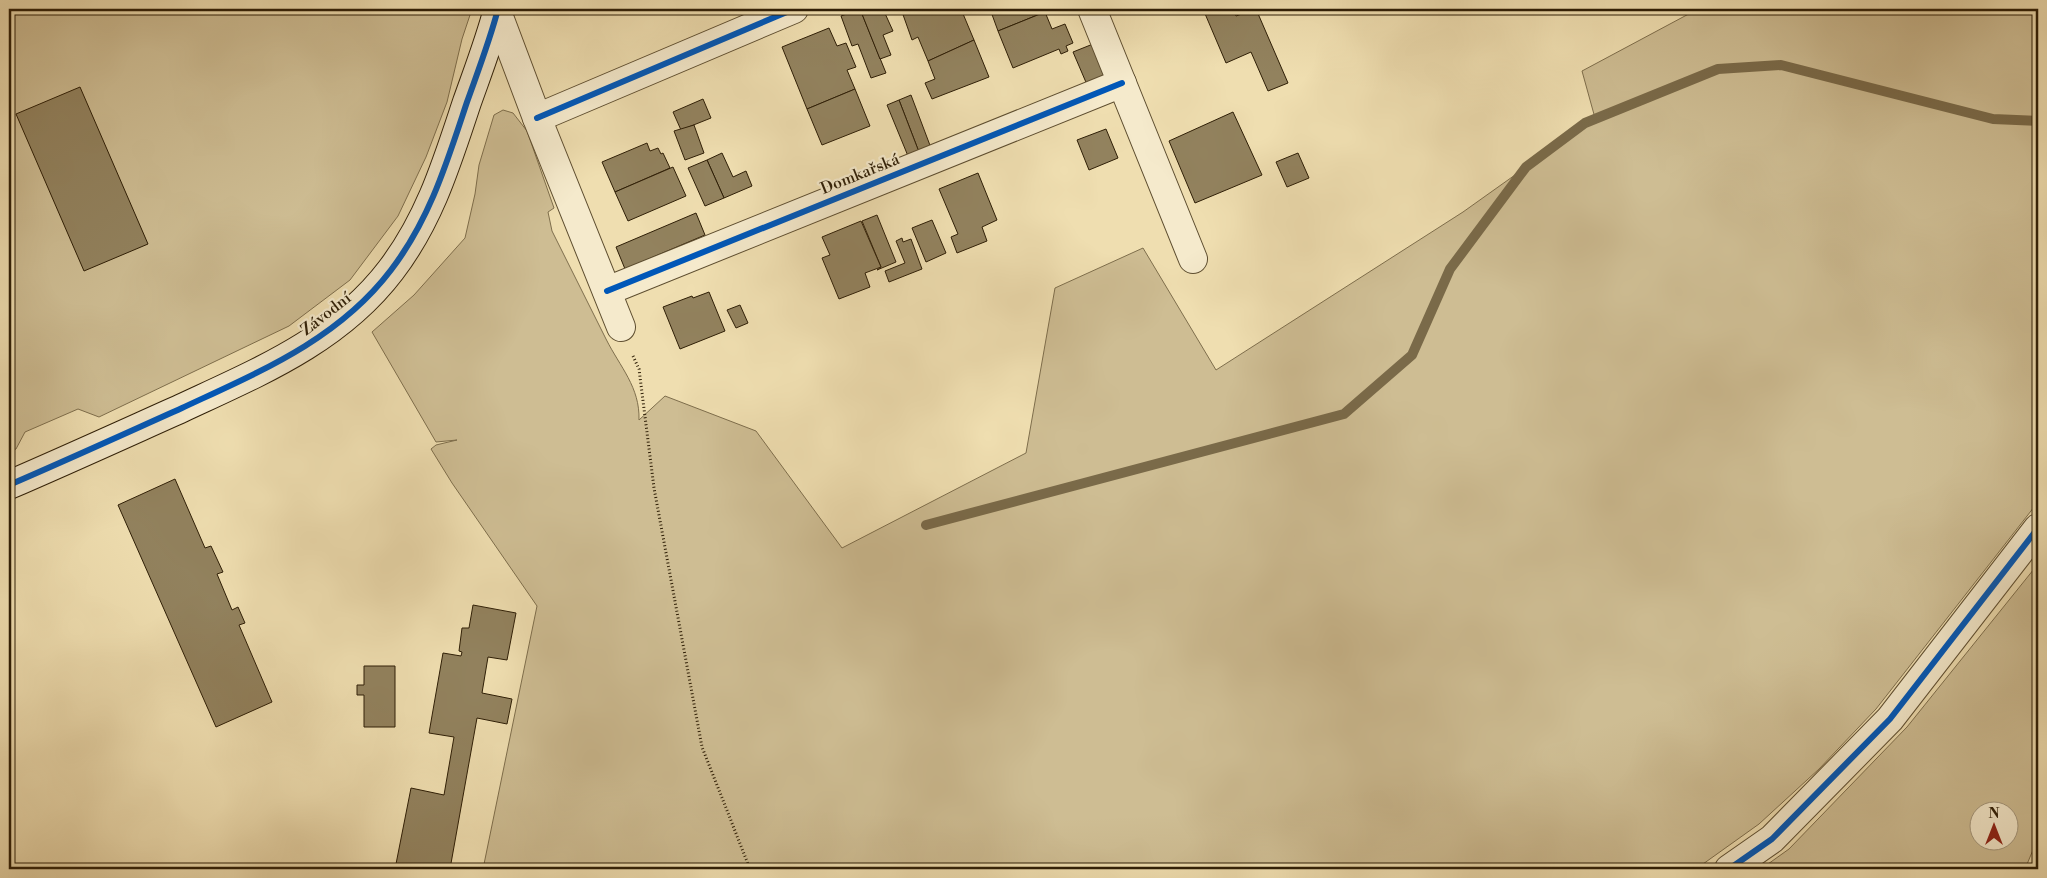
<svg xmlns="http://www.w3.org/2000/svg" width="2047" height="878" font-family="'Libre Bodoni',serif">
  <rect width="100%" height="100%" fill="#efdeb0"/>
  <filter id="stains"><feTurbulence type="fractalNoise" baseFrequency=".004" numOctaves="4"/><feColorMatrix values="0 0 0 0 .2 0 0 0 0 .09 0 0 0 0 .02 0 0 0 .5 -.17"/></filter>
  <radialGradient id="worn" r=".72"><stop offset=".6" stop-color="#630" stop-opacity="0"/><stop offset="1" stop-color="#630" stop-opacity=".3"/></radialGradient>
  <g fill="#cebd93" stroke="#7e6e4c" fill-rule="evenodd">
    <path d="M9 9H472L462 39 447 102 426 157 398 216 350 280 289 326 99 417 78 409 25 432 16 449 9 452Z"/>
    <path d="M1698 9H2038V502L1876 709 1819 769 1759 824 1696 869H483L537 606 452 483 431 449 436 445 457 440 436 442 372 332 414 295 465 238 475 194 479 165 494 115 503 110 513 113 527 131 554 208 548 212 552 231C570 267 588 303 606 339 620 367 640 387 639 420L665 396 756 431 842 548 1026 453 1055 288 1143 248 1216 370 1463 212 1595 118 1582 71Z"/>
    <path d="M2038 564V838L2025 869H1761L1789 849 1907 727ZM2010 810V840H1980V810Z"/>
  </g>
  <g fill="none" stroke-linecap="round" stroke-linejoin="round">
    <path stroke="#7a6a49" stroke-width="10" d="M926 525 1344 414 1412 355 1450 269 1526 167 1585 123 1718 69 1781 65 1993 119 2038 121"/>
  </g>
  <g fill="#92825e" stroke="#2e1e06">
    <path d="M860 9 886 73 871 78 858 44 852 46 841 16Z"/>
    <path d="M860 9H883L893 31 883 35 891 55 880 59Z"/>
    <path d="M901 9H937L938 12 947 9H961L974 40 928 61 918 37 912 40Z"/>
    <path d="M990 9H1044L1045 12 998 31Z"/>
    <path d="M1203 9H1233L1236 16 1256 9 1288 83 1268 91 1251 52 1226 63Z"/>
    <path d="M1045 12 1052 29 1065 24 1073 43 1066 46 1068 51 1061 54 1059 49 1013 68 998 31Z"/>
    <path d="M829 28 837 46 846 43 856 67 847 70 855 89 807 109 782 47Z"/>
    <path d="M974 40 989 77 932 99 925 83 935 79 928 61Z"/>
    <path d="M1093 44 1107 78 1088 87 1073 52Z"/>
    <path d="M80 87 148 244 84 271 16 114Z"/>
    <path d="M855 89 870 126 822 145 807 109Z"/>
    <path d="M911 95 931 148 919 152 899 100Z"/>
    <path d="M703 99 711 118 681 130 673 112Z"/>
    <path d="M899 100 919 152 908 156 887 105Z"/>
    <path d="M1233 112 1262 175 1195 203 1169 141Z"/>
    <path d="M694 125 704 153 685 160 674 131Z"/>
    <path d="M1106 129 1118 158 1089 170 1077 140Z"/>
    <path d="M647 143 650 151 658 148 661 154 663 153 670 168 615 192 602 162Z"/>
    <path d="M722 153 733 177 746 171 752 186 724 198 707 160Z"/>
    <path d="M1298 153 1309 178 1287 187 1276 162Z"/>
    <path d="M707 160 724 198 705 206 688 168Z"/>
    <path d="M673 167 686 196 628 221 615 192Z"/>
    <path d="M978 173 997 220 982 227 987 241 957 253 951 237 958 234 939 189Z"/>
    <path d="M696 213 705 235 625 269 616 247Z"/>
    <path d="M877 215 896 262 877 270 881 267 862 221Z"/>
    <path d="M932 220 946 253 926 262 912 228Z"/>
    <path d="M861 221 881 267 865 273 870 287 839 299 822 258 830 255 822 237Z"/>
    <path d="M902 238 903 242 911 239 922 269 889 282 885 271 905 263 896 241Z"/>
    <path d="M709 292 725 331 680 349 663 307 692 296 693 298Z"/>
    <path d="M740 305 748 323 736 328 727 310Z"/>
    <path d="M175 479 205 548 211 546 223 572 217 574 232 610 238 607 245 623 239 625 272 702 216 727 118 505Z"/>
    <path d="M473 605 516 613 507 660 488 657 482 693 512 699 507 724 477 718 450 869H395L411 788 444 795 454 737 429 733 443 653 461 656 462 652 459 651 462 628H469Z"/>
    <path d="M364 666H395V727H364V695H357V685H364Z"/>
  </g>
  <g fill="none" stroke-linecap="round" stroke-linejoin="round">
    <g stroke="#5e4e30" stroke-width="30">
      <g id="street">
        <path d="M496 9 537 118 621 327"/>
        <path d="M1092 9 1193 259"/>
        <path d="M537 118 794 9"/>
        <path d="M607 291 1122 83"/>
        <path d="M1729 869 1772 839 1890 719 2038 528"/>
      </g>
    </g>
    <g stroke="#2e1e06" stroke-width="30">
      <path id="secondary" d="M9 485C67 460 124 434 182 408 259 372 338 340 391 270 430 219 447 162 467 102 478 71 490 40 498 9"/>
    </g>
    <path stroke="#2e1e06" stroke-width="3" stroke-dasharray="1 2.5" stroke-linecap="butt" d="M633 356 639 369 654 488 702 747 750 869"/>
    <use href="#street" stroke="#f5eacc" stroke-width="28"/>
    <use href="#secondary" stroke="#f5eacc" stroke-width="28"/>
    <g stroke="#f5eacc" stroke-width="9">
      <g id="cycleway">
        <path d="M537 118 794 9"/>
        <path d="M607 291 1122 83"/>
        <path d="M9 485C67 460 124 434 182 408 259 372 338 340 391 270 430 219 447 162 467 102 478 71 490 40 498 9"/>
        <path d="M1729 869 1772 839 1890 719 2038 528"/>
      </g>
    </g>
    <use href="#cycleway" stroke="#0057b8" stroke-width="6"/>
  </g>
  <g text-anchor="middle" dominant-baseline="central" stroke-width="4.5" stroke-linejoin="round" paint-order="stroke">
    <g font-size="16" fill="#2e1e06" stroke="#f5eacc">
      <text transform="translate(860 174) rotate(-22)">Domkařská</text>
      <text transform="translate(326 314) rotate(-38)">Závodní</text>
    </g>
  </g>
  <rect width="2047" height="878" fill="none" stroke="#efdeb0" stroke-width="30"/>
  <rect x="10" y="10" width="2027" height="858" fill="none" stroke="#2e1e06" stroke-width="2.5"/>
  <rect x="15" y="15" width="2017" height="848" fill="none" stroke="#2e1e06"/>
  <g transform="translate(1994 826)"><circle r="24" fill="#f5eacc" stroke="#a5987d"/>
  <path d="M0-4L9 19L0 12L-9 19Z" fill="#8f2418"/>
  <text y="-8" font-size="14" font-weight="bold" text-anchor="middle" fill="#2e1e06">N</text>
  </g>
  <rect width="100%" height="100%" filter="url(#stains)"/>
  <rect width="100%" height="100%" fill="url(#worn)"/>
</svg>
